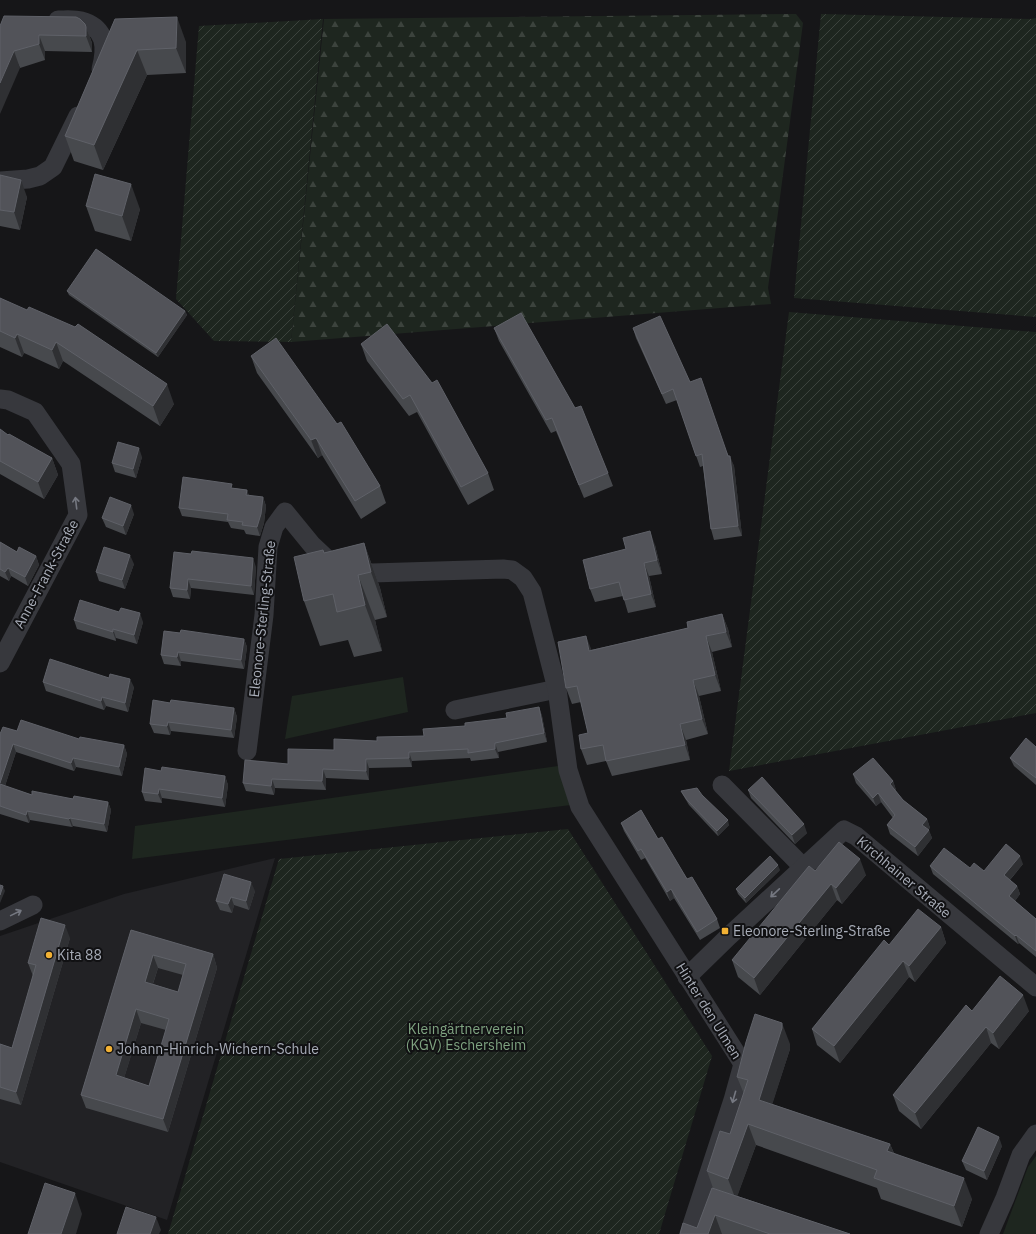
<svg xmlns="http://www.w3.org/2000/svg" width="1036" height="1234" font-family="'IBM Plex Sans',sans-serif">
  <defs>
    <pattern id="forest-firs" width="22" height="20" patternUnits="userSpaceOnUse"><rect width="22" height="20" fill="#1e261f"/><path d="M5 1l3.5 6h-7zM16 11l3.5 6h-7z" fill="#3c433d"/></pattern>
    <pattern id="garden-furrows" width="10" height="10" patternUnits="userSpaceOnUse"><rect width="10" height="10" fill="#1e261f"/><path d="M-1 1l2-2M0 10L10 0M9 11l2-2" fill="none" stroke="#3c433d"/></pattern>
  </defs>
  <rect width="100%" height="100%" fill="#161618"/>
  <path fill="#222225" d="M275 858 167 1220 0 1162V936L124 894Z"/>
  <path fill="url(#forest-firs)" d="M796 14 803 23 768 288 771 304 291 342 324 19Z"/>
  <g fill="#1e261f">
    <path d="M403 677 408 712 285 739 292 696Z"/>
    <path d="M558 766 571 805 132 859 135 826Z"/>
    <path d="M1036 1156V1234H1003L1028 1167Z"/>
  </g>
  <g fill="url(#garden-furrows)">
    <path d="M821 14 1031 19 1036 18V317L794 298Z"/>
    <path d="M323 19 291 342 214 341 176 299 199 26Z"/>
    <path d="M789 312 1036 332V713L729 771Z"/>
    <path d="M568 829 712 1056 659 1234H168L279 859Z"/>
  </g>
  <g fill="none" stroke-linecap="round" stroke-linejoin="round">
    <g stroke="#37383d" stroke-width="19">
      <path d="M58 20C65 20 74 19 81 21 106 28 107 47 101 69"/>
      <path d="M0 181 28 179 40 176 53 167 78 116"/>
      <path d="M0 399 8 400 35 412 71 464 78 515 0 663"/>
      <path d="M455 710 557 689"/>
      <path d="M247 751 264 615 268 547 274 527 285 512 312 545 329 561 351 571 372 573 503 569 512 570 523 578 532 592 557 689 568 770 580 807 743 1064 733 1100 689 1234"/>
      <path d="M722 785 803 867"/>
      <path d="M0 921 33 905"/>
      <path d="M687 977 729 936 844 830 856 836 1036 987"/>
      <path d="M989 1234 1005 1198 1021 1155 1036 1134"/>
    </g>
  </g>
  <g fill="#47494d" fill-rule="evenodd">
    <path d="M115 19 186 42V73L147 75 103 170 74 161 65 136Z"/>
    <path d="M0 26 86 27 92 43V52L45 51V60L20 68Z"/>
    <path d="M0 175 27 197 20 230 0 226Z"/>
    <path d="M86 206 140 209 131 241 95 231Z"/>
    <path d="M67 291 185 311 187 315 158 357 69 295Z"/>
    <path d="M0 298 174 404 160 426 63 361 59 369 24 353 22 357 0 347Z"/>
    <path d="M494 328 608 473 613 486 584 498 556 431 551 433 499 341Z"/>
    <path d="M633 328 690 382 734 466 742 536 714 540 711 529 703 466 700 467 677 400 666 404 636 338Z"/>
    <path d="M361 344 488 473 494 490 468 505 417 412 409 416 367 361Z"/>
    <path d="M251 356 337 424 380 486 386 503 361 519 322 455 318 458 257 373Z"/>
    <path d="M0 429 8 435 52 458 58 475 44 499 0 474Z"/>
    <path d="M142 457 136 478 115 472 112 463Z"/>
    <path d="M234 488 247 490 249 496 263 497 266 506 264 523 260 536 246 534 244 530 231 528 228 522 182 516 179 508Z"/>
    <path d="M134 514 126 535 106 527 102 518Z"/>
    <path d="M0 542 17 552 36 556 39 565 28 586 11 576 9 581 0 576Z"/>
    <path d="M364 543 380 588 387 617 375 620 382 651 354 657 348 640 320 646 304 601 324 553Z"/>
    <path d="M655 545 662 574 649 576 656 607 628 613 623 596 595 602 590 589Z"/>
    <path d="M191 554 256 567 254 595 191 588 190 599 173 597 170 588Z"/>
    <path d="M134 564 125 589 99 581 96 572Z"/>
    <path d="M119 612 143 622 137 644 116 638V641L77 629 74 620Z"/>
    <path d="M722 614 728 629 732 647 712 652 721 691 699 696 708 734 686 740 690 760 612 776 606 761 587 765 581 749 588 733 581 702 572 704 566 688 591 650 688 628Z"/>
    <path d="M180 633 244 639 247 647 244 669 181 661V666L164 664 161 655Z"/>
    <path d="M43 682 134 687 128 712 106 706 104 710 46 691Z"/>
    <path d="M170 703 234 708 237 717 234 738 171 731 170 735 154 733 150 724Z"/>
    <path d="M539 707 542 716 547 742 498 752 499 758 471 761 470 758 412 761V767L369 768V780L326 778V790L275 788 274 795 246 791 243 783 288 764 334 750 424 736 465 726 507 718Z"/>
    <path d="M17 731 124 745 127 754 122 776 76 767 74 771 16 752 5 786 32 795 108 802 111 810 107 832 73 826 72 827 30 820 29 823 0 814V734Z"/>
    <path d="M1036 747V785L1014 766 1010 758Z"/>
    <path d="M161 771 225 776 228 785 225 807 162 798V803L145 801 142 792Z"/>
    <path d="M853 774 893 781 896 790H895L903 800 927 819 930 828 928 829 932 838 918 856 890 834 887 825 893 818 881 802 876 806 856 783Z"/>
    <path d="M748 790 807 833 795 844 751 798Z"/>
    <path d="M681 791 702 795 729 825 718 836 689 805 683 795Z"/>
    <path d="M621 823 658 839 717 919 720 928 700 940 674 898 670 901 645 858 641 860 624 831Z"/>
    <path d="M1023 864 1010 880 1017 886 1020 894 1015 901 1036 919V957L1019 943 1018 944 933 874 930 866 970 868 984 871Z"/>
    <path d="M780 870 746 903 738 894 736 889Z"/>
    <path d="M815 871 866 875 842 904 837 900 760 995 738 977 732 960Z"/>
    <path d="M255 891 249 910 234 905 232 913 220 910 216 901Z"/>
    <path d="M941 927 946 943 915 982 909 977 840 1063 817 1045 812 1029 889 945Z"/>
    <path d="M131 930 213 954 217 968 168 1132 86 1108 81 1095ZM158 968 183 975 178 992 153 984ZM141 1023 166 1030 149 1086 124 1078Z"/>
    <path d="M70 938 21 1105 0 1099V1044L12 1048 33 976 28 963Z"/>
    <path d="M972 1011H1029L999 1049 991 1043 921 1129 899 1111 893 1095Z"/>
    <path d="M790 1044V1049L772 1104 890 1144 894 1153 972 1199 962 1227 881 1199 877 1188 756 1145 737 1196 850 1234H680L697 1228 713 1188 707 1171 730 1134 744 1094 737 1077Z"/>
    <path d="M1002 1146 987 1180 966 1170 962 1161Z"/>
  </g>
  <g fill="#2f3033">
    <path d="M177 17 186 42V73L176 48Z"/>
    <path d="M86 27 92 43V52L86 36Z"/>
    <path d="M39 35 45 51V60L39 44Z"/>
    <path d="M137 50 147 75 103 170 94 145Z"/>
    <path d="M14 51 20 68 0 114V83Z"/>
    <path d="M21 180 27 197 20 230 14 212Z"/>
    <path d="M131 184 140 209 131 241 122 216Z"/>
    <path d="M185 311 187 315 158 357 156 353Z"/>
    <path d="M17 334 24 353 22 357 15 338Z"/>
    <path d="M56 342 63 361 59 369 52 350Z"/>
    <path d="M167 384 174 404 160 426 153 406Z"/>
    <path d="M316 438 322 455 318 458 311 440Z"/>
    <path d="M139 448 142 457 136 478 133 469Z"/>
    <path d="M730 456 734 466 742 536 738 526Z"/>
    <path d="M52 458 58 475 44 499 38 482Z"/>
    <path d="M247 490 250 499 246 495Z"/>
    <path d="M263 497 266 506 264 523 260 536 257 527Z"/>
    <path d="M131 505 134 514 126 535 123 526Z"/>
    <path d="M650 531 655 545 662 574 657 560Z"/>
    <path d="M364 543 380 588 387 617 371 572Z"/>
    <path d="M130 555 134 564 125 589 122 580Z"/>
    <path d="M36 556 39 565 28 586 25 577Z"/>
    <path d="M253 558 256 567 254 595 251 586Z"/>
    <path d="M644 563 649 576 656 607 651 594Z"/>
    <path d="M8 568 11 576 9 581 5 572Z"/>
    <path d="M358 575 375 620 382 651 365 605Z"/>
    <path d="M188 579 191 588 190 599 187 590Z"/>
    <path d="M140 613 143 622 137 644 134 635Z"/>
    <path d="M722 614 728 629 732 647 726 632Z"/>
    <path d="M113 629 116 638V641L113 632Z"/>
    <path d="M586 636 592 651H589Z"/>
    <path d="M706 636 712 652 721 691 715 675Z"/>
    <path d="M244 639 247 647 244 669 241 660Z"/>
    <path d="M178 652 181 661V666L177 657Z"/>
    <path d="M130 679 134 687 128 712 125 703Z"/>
    <path d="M693 680 699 696 708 734 702 719Z"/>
    <path d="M102 697 106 706 104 710 101 701Z"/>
    <path d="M539 707 542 716 547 742 544 733Z"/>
    <path d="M234 708 237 717 234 738 231 730Z"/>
    <path d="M168 722 171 731 170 735 167 726Z"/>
    <path d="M680 724 686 740 690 760 685 745Z"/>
    <path d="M495 743 498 752 499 758 495 749Z"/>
    <path d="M13 744 16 752 3 792 0 785V783Z"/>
    <path d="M124 745 127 754 122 776 119 767Z"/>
    <path d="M409 752 412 761V767L409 758Z"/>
    <path d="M73 758 76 767 74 771 71 763Z"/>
    <path d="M366 759 369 768V780L366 771Z"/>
    <path d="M323 769 326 778V790L322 781Z"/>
    <path d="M225 776 228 785 225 807 222 798Z"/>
    <path d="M272 779 275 788 274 795 271 786Z"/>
    <path d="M893 781 896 790 893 792 890 784Z"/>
    <path d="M159 789 162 798V803L158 794Z"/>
    <path d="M878 793 881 802 876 806 873 798Z"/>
    <path d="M108 802 111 810 107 832 104 824Z"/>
    <path d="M27 811 30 820 29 823 26 815Z"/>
    <path d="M70 818 73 826 72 827 69 819Z"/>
    <path d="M927 819 930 828 926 833 922 825Z"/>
    <path d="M728 820 729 825 718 836 717 831Z"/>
    <path d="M804 824 807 833 795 844 792 835Z"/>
    <path d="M929 830 932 838 918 856 915 847Z"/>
    <path d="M1020 856 1023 864 1007 883 1004 875Z"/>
    <path d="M860 859 866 875 842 904 836 888Z"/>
    <path d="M778 865 780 870 746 903 745 898Z"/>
    <path d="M251 882 255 891 249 910 246 901Z"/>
    <path d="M831 884 837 900 760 995 754 978Z"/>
    <path d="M3 886 5 891 0 903V895Z"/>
    <path d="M1017 886 1020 894 1012 905 1009 896Z"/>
    <path d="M671 889 674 898 670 901 667 892Z"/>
    <path d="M231 897 234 905 232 913 228 904Z"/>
    <path d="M65 925 70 938 21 1105 16 1092Z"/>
    <path d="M941 927 946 943 915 982 909 966Z"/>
    <path d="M1016 935 1019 943 1018 944 1015 936Z"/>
    <path d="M213 954 217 968 168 1132 163 1119Z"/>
    <path d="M153 955 158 968 149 995 145 982Z"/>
    <path d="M903 961 909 977 840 1063 834 1046Z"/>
    <path d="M1023 995 1029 1011 999 1049 993 1033Z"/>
    <path d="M136 1009 141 1023 121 1088 116 1075Z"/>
    <path d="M782 1023 790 1044V1049L767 1121 759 1100Z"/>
    <path d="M986 1027 991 1043 921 1129 915 1113Z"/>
    <path d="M748 1124 756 1145 736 1200 728 1179Z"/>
    <path d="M999 1137 1002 1146 987 1180 984 1171Z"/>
    <path d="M890 1144 898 1164 887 1151Z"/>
    <path d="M964 1178 972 1199 962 1227 954 1206Z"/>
    <path d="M75 1193 82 1214 76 1234H61Z"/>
    <path d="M715 1215 722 1234H708Z"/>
    <path d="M156 1217 161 1230 159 1234H150Z"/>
  </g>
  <g fill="#525359" stroke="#5f6168" fill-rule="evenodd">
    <path d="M4 16 76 17 80 19 85 24 86 27V36L39 35V44L14 51 0 83V26Z"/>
    <path d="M177 17 176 48 137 50 94 145 65 136 115 19Z"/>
    <path d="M95 174 131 184 122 216 86 206Z"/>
    <path d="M0 175 21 180 14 212 0 210Z"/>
    <path d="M96 249 185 311 156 353 67 291Z"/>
    <path d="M0 298 27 310 29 307 75 327 78 324 167 384 153 406 56 342 52 350 17 334 15 338 0 331Z"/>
    <path d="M521 313 575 408 581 406 608 473 579 485 552 418 546 420 494 328Z"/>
    <path d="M660 316 690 382 701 378 728 456H730L738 526 711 529 702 454 696 456 673 389 662 394 633 328Z"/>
    <path d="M387 324 432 383 437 380 488 473 461 487 410 395 403 399 361 344Z"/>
    <path d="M276 338 337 424 341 422 380 486 355 501 316 438 311 440 251 356Z"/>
    <path d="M0 429 8 435 9 434 52 458 38 482 0 461Z"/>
    <path d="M118 442 139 448 133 469 112 463Z"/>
    <path d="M183 477 232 484 231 488 247 490 246 495 263 497 261 514 257 527 242 525 243 522 227 520 228 514 179 508Z"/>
    <path d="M110 497 131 505 123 526 102 518Z"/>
    <path d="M650 531 657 560 644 563 651 594 624 600 619 582 590 589 583 560 626 549 623 538Z"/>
    <path d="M0 542 17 552 19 547 36 556 25 577 8 568 5 572 0 569Z"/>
    <path d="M364 543 371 572 358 575 365 605 337 612 333 594 304 601 294 557 323 550 324 553Z"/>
    <path d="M104 547 130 555 122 580 96 572Z"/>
    <path d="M192 551 253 558 251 586 188 579 187 590 170 588 174 552 191 554Z"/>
    <path d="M80 600 119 612 121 608 140 613 134 635 113 629V632L74 620Z"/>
    <path d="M722 614 726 632 706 636 715 675 693 680 702 719 680 724 685 745 606 761 603 745 581 749 579 735 588 733 577 686 566 688 558 642 586 636 589 651 688 628 687 622Z"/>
    <path d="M181 630 244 639 241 660 178 652 177 657 161 655 164 631 180 633Z"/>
    <path d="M50 659 109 678 110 674 130 679 125 703 102 697 101 701 43 682Z"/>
    <path d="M153 700 170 703 171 700 234 708 231 730 168 722 167 726 150 724Z"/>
    <path d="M539 707 544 733 495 743V749L468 753V749L409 752V758L366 759V771L323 769 322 781 272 779 271 786 243 783 245 760 288 764V749L334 750V739L377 741V737L424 736 423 729 465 726V723L507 718 506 713Z"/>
    <path d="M21 720 79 739 80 737 124 745 119 767 73 758 71 763 13 744 0 783V734L3 727 17 731Z"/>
    <path d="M1026 738 1036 747V778L1010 758Z"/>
    <path d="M873 758 893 781 890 784 903 800 927 819 922 825 929 830 915 847 887 825 895 815 878 793 873 798 853 774Z"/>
    <path d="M162 767 225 776 222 798 159 789 158 794 142 792 145 768 161 771Z"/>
    <path d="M762 777 804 824 792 835 748 790Z"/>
    <path d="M0 784 32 795V791L73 799 74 796 108 802 104 824 70 818 69 819 27 811 26 815 0 806Z"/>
    <path d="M697 788 702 795 728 820 717 831 687 800 681 791Z"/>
    <path d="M641 810 658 839 662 837 687 879 692 877 717 919 697 932 671 889 667 892 641 849 638 851 621 823Z"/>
    <path d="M839 842 860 859 836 888 831 884 754 978 732 960 809 866 815 871Z"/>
    <path d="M1006 844 1020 856 1004 875 1017 886 1009 896 1036 919V951L1016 935 1015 936 930 866 944 848 970 868 974 863 984 871Z"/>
    <path d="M770 856 778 865 745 898 736 889Z"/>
    <path d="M224 874 251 882 246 901 231 897 228 904 216 901Z"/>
    <path d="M0 885 3 886 0 895Z"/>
    <path d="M918 909 941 927 909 966 903 961 834 1046 812 1029 884 940 889 945Z"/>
    <path d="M41 918 65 925 16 1092 0 1087V1044L12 1048 36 965 28 963Z"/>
    <path d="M131 930 213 954 163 1119 81 1095ZM153 955 186 964 178 992 145 982ZM136 1009 169 1019 149 1086 116 1075Z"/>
    <path d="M1000 976 1023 995 993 1033 986 1027 915 1113 893 1095 966 1005 972 1011Z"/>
    <path d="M755 1014 782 1023V1028L759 1100 890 1144 887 1151 964 1178 954 1206 874 1178 877 1170 748 1124 728 1179 707 1171 720 1131 730 1134 748 1080 737 1077 746 1042Z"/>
    <path d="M978 1127 999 1137 984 1171 962 1161Z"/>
    <path d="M45 1183 75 1193 61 1234H28Z"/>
    <path d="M712 1188 850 1234H770L715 1215 708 1234H680L683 1223 697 1228Z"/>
    <path d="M126 1207 156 1217 150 1234H117Z"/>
  </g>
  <defs><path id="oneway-shaft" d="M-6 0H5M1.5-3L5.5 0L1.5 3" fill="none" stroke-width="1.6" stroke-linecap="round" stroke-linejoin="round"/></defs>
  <g stroke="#757881">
    <use href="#oneway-shaft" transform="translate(76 503) rotate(-97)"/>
    <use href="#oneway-shaft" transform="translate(775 893) rotate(137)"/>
    <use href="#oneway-shaft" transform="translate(16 913) rotate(-26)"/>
    <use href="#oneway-shaft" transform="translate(734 1097) rotate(106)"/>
  </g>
  <g fill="#f2b134" stroke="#111113" stroke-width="1.5">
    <rect x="721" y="927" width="8" height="8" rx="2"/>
    <circle cx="49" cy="955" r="4"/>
    <circle cx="109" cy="1049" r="4"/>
  </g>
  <g text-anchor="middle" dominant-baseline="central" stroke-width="4" stroke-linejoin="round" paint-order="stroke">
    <g font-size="14" fill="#a8adb8" stroke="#111113">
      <text transform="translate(46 574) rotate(-62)">Anne-Frank-Straße</text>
      <text transform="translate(262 619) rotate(-84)">Eleonore-Sterling-Straße</text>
      <text transform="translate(904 877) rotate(40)">Kirchhainer Straße</text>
      <text transform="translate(709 1011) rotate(58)">Hinter den Ulmen</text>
    </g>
    <g font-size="14" fill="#a8adb8" stroke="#111113" text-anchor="start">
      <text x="733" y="931">Eleonore-Sterling-Straße</text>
      <text x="57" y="955">Kita 88</text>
      <text x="117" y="1049">Johann-Hinrich-Wichern-Schule</text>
    </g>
    <g font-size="14" fill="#7fa381" stroke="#111113">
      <text x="466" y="1029">Kleingärtnerverein<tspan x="466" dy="16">(KGV) Eschersheim</tspan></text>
    </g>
  </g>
</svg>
